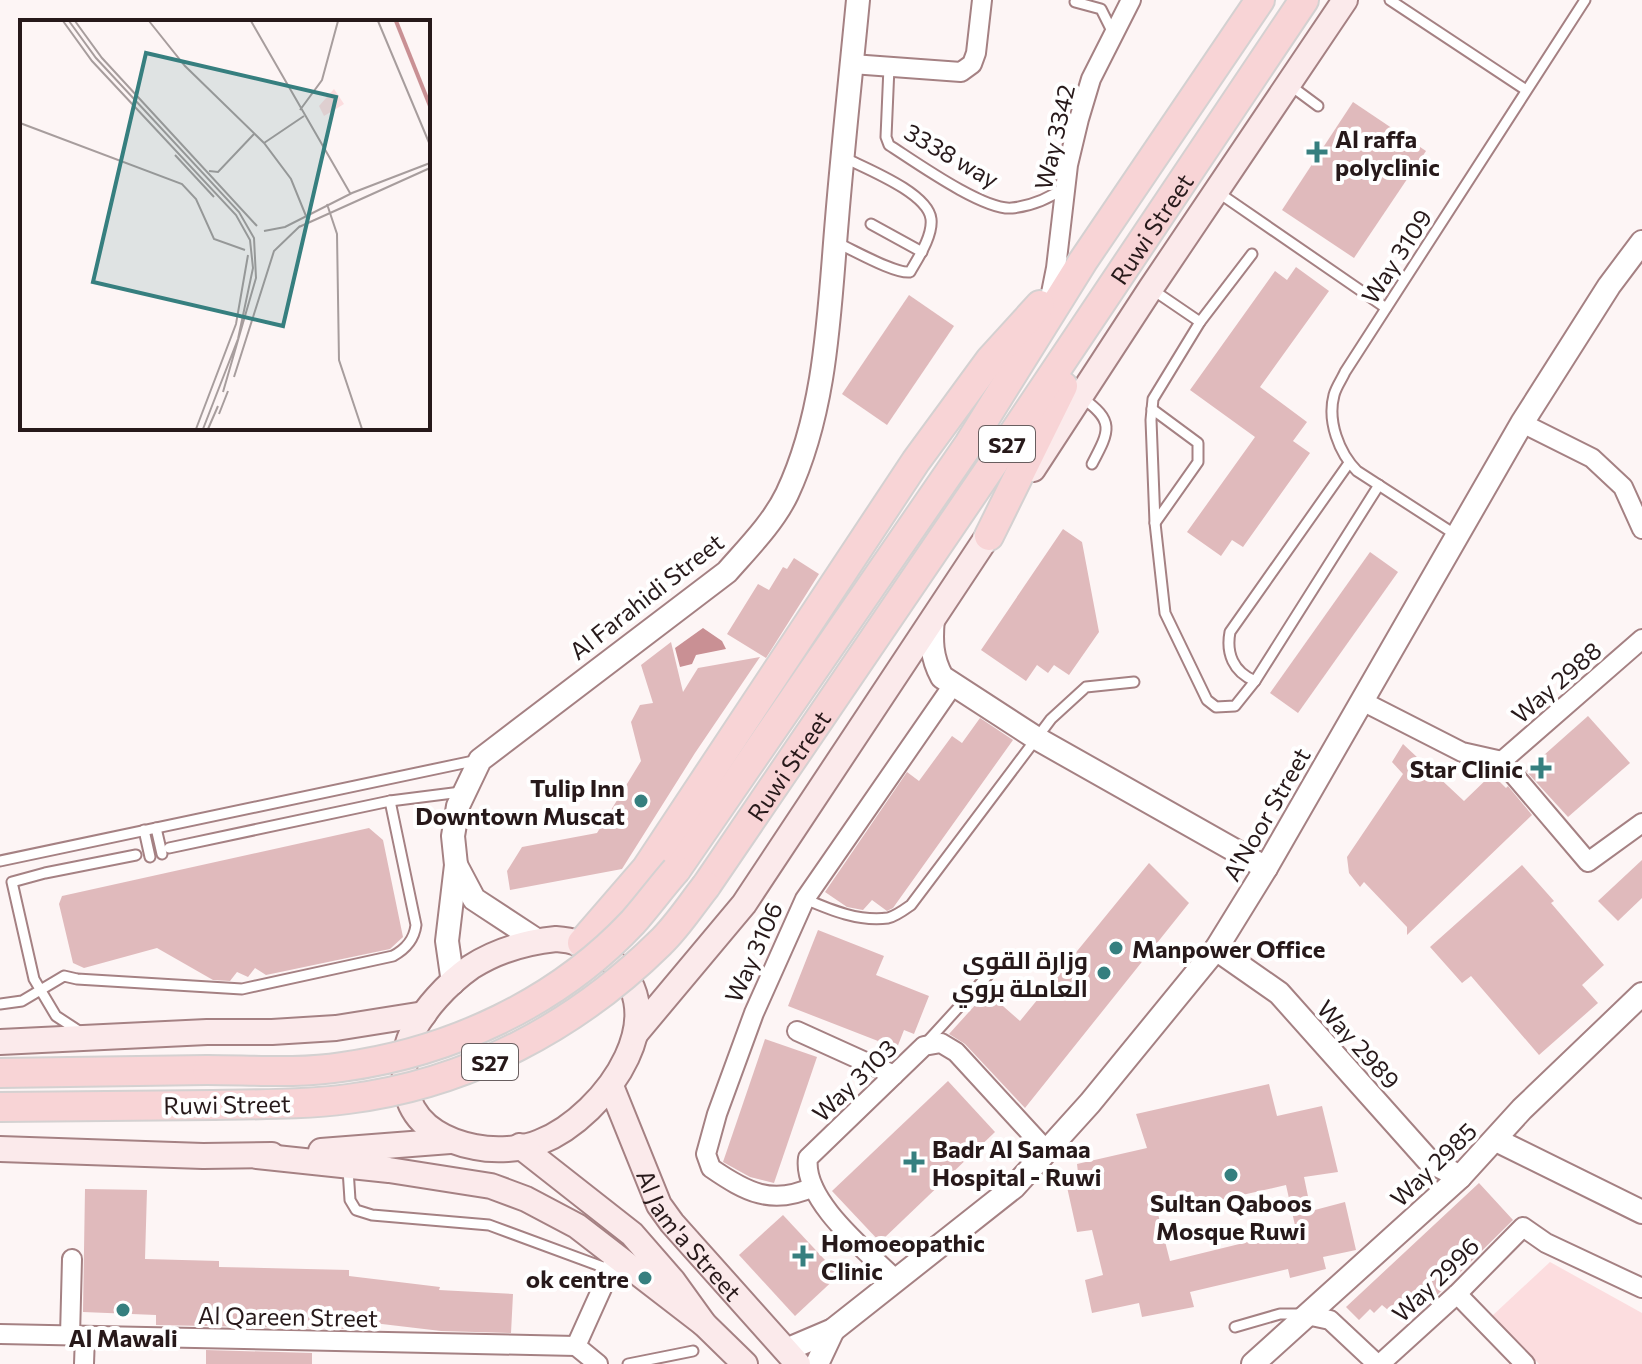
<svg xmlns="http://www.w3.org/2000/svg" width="1642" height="1364" font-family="Commissioner,Cairo,sans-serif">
  <rect width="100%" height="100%" fill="#fdf5f5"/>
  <path fill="#fcdddf" d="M1550 1262 1642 1313V1364H1539L1492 1316Z"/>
  <path fill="#c99094" d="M703 628 722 641 726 649 696 655 692 664 680 667 675 648Z"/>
  <g fill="#e0babc" fill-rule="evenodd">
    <path d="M1353 102 1426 151 1354 258 1282 210Z"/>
    <path d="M1296 267 1329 291 1260 387 1307 422 1293 441 1310 453 1243 547 1232 540 1221 556 1187 532 1255 437 1190 390 1275 271 1287 280Z"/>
    <path d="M909 295 954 326 887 425 842 394Z"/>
    <path d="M1063 529 1082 542 1099 632 1069 675 1054 665 1048 673 1037 665 1026 681 981 650Z"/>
    <path d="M1370 552 1398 572 1298 713 1270 693Z"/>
    <path d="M794 558 819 574 766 658 727 634 758 584 769 590 783 567 787 569Z"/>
    <path d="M671 642 683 692 698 668 760 657 695 753 622 869 510 890 507 871 522 847 597 833 641 761 631 722 640 705 653 703 641 665Z"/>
    <path d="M1588 716 1630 763 1568 817 1526 771Z"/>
    <path d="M980 718 1013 740 893 908 887 911 872 900 863 910 847 907 825 892 907 772 919 781 952 736 962 743Z"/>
    <path d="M1403 744 1464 801 1492 774 1506 788 1508 786 1532 815 1407 935V927L1364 882 1360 887 1349 873 1347 857 1403 774 1392 762Z"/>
    <path d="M369 828 383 840 403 937 390 949 266 975 255 968 248 977 237 972 230 981 213 980 157 948 84 968 73 963 59 904 62 896Z"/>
    <path d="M1642 860V898L1618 921 1598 901Z"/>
    <path d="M1149 863 1189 903 1025 1108 965 1044 949 1034 987 992 1020 1021Z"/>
    <path d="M1522 865 1554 901 1551 903 1604 965 1582 985 1598 1003 1539 1055 1471 976 1462 983 1430 947Z"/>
    <path d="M818 930 884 956 876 975 929 996 914 1034 904 1030 895 1053 876 1046 878 1041 788 1006Z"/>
    <path d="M765 1039 817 1057 774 1183 750 1177 723 1162Z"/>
    <path d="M948 1081 995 1132 880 1242 832 1191Z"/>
    <path d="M1269 1084 1277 1116 1322 1106 1338 1172 1304 1177 1311 1211 1345 1202 1356 1250 1323 1257 1326 1269 1290 1278 1288 1269 1190 1292 1194 1307 1142 1317 1139 1303 1092 1313 1085 1280 1103 1275 1092 1230 1077 1232 1067 1187 1079 1181 1077 1164 1147 1148 1136 1114ZM1286 1185 1296 1230 1170 1261 1158 1214Z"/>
    <path d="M1479 1183 1513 1220 1424 1308 1418 1302 1409 1310 1399 1299 1388 1310 1382 1305 1374 1313 1370 1309 1359 1320 1346 1307Z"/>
    <path d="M85 1189 147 1190 145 1259 219 1261V1267L349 1270V1276L440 1287 439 1290 513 1294 511 1333 441 1331 348 1320V1329L156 1325V1315L83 1312Z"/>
    <path d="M783 1215 839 1275 795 1316 739 1255Z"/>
    <path d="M206 1350 312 1353V1364H206Z"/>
  </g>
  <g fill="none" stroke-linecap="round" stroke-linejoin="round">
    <g stroke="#a58183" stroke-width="13">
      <g id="service">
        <path d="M1390 0 1526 90"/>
        <path d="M1075 2 1101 9 1112 31"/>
        <path d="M889 67 886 137 889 145C914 161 984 211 1012 208 1031 206 1050 198 1065 187"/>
        <path d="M1291 86 1318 106"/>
        <path d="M1219 193 1386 308"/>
        <path d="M871 224 922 252"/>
        <path d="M835 242C852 249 894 274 910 272 918 258 933 236 931 219 928 193 867 169 845 158"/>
        <path d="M1252 254 1200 322 1153 399 1151 420 1155 523 1165 613 1207 700 1216 707 1235 706 1255 681 1379 485"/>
        <path d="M1153 290 1200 322"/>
        <path d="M1081 397C1115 421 1110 430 1092 464"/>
        <path d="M1152 409 1198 443V462L1155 523"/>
        <path d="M1456 535 1357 471C1339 453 1327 421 1334 395 1336 387 1342 379 1345 372L1585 0"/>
        <path d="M1255 681C1233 672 1226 653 1230 632L1349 463"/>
        <path d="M156 828 162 854"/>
        <path d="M144 830 150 857"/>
        <path d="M169 848 390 801 461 792"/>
        <path d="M0 861 478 760"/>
        <path d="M805 899C831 910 859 922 888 918 896 916 904 910 911 905L1051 719 1086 687 1134 682"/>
        <path d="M0 1004 22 1001 64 976 77 979 242 989 393 956C406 949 414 940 416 925L390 801"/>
        <path d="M82 1033 56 1016 34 979 12 882 45 873 136 855"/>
        <path d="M926 1043 989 974"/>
        <path d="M348 1169 350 1200 356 1210 372 1215 489 1225 611 1270"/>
        <path d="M1235 1327 1280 1314H1302"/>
        <path d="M628 1364 693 1351"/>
      </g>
    </g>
    <g stroke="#a58183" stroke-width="22">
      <g id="minor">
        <path d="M852 64 961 72 972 64 976 53 982 0"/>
        <path d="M1051 293 1056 268 1068 165 1079 119 1091 79 1131 0"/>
        <path d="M1522 423 1592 458 1623 487 1642 529"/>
        <path d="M1362 701 1462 752 1502 761 1588 862 1642 823"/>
        <path d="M1502 761 1642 639"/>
        <path d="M797 1031 894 1075"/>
        <path d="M813 1187C772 1206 746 1192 711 1168L706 1154 717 1114 754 1013 805 899 953 685"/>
        <path d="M896 1280C868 1252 802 1201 808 1158L924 1046 941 1043 956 1052 1047 1151"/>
        <path d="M1457 1294 1525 1364"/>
        <path d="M1307 1315 1330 1320 1377 1364"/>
        <path d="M0 1334 576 1346"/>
        <path d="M70 1336 72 1259"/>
        <path d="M576 1346 617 1255"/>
        <path d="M576 1346 598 1364"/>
        <path d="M84 1364 85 1336"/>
        <path d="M1380 1364 1457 1294 1523 1227 1546 1243 1642 1288"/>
      </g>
    </g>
    <g stroke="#a58183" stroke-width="26">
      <g id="tertiary">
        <path d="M933 618C931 640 931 657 942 677L1036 738 1266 868"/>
        <path d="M456 865 474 899 538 941"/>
        <path d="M1216 949 1279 993 1428 1160 1460 1177"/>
        <path d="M453 983 447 941 456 865 453 836 458 806 480 760 727 572C748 548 773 523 787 494 827 409 829 311 837 219 843 146 851 73 858 0"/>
        <path d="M1496 1140 1642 1212"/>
        <path d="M786 1350 833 1330 1014 1187 1090 1103 1216 949 1266 868 1522 423 1609 286 1642 242"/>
        <path d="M817 1364 833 1330"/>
        <path d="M1253 1364 1460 1177 1522 1109 1642 994"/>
      </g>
    </g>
    <g stroke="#a58183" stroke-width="28">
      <g id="secondary">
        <path d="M1033 469 1151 288 1345 0"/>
        <path d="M556 939C574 940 586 945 601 954 685 1005 606 1116 540 1142 522 1150 494 1151 475 1147 448 1142 419 1128 409 1100 406 1093 406 1083 405 1076 403 1064 406 1046 411 1035 424 1009 447 984 471 967 496 951 527 942 556 939Z"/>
        <path d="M636 1033 744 904 999 519"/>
        <path d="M0 1042 207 1032H272L336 1028 424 1014"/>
        <path id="s1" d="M611 1086 659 1205 672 1223 798 1364"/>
        <path d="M520 1146 632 1234 673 1281 704 1324 745 1364"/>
        <path d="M0 1149 203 1156 272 1155"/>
        <path d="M321 1151 450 1141"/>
        <path d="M257 1156 389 1170 491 1186 526 1199 577 1226 704 1324"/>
      </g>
    </g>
    <g stroke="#d4d1d1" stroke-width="32">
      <g id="primary">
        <path d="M989 536 1063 386"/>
        <path d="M676 870 969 444 1083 261 1260 0"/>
        <path id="s2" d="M706 886 997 458 1304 0"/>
        <path d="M582 943 646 869 916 461 990 360 1040 305"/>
        <path d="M0 1073 207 1070"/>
        <path d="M0 1107 213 1105"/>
      </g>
    </g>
    <use href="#service" stroke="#fff" stroke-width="9"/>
    <use href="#minor" stroke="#fff" stroke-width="18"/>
    <use href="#tertiary" stroke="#fff" stroke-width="22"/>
    <use href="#secondary" stroke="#fbeaeb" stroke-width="24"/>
    <use href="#primary" stroke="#f8d4d6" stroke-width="28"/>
    <g stroke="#d4d1d1" stroke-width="32" stroke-linecap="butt">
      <g id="primary-bridge">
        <path d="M207 1070C251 1070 298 1074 342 1067 451 1052 557 1003 633 922 648 905 661 887 676 870"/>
        <path d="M213 1105C258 1104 303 1105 348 1099 467 1084 575 1027 660 943 677 927 691 905 706 886"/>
      </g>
    </g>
    <use href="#primary-bridge" stroke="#f8d4d6" stroke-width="28"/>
  </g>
  <g fill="#367f7f" stroke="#fff" stroke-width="3">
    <path d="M1313 140h8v8h8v8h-8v8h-8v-8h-8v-8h8z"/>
    <path d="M1537 756h8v8h8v8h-8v8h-8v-8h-8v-8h8z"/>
    <circle cx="641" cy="801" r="8"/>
    <circle cx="1116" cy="948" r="8"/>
    <circle cx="1104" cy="973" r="8"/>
    <path d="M910 1150h8v8h8v8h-8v8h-8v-8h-8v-8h8z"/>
    <circle cx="1231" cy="1175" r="8"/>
    <path d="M799 1244h8v8h8v8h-8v8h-8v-8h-8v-8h8z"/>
    <circle cx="645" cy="1278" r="8"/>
    <circle cx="123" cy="1310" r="8"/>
  </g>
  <g text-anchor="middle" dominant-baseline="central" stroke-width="8" stroke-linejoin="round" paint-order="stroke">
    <g fill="#fff" stroke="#685e5f" stroke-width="2">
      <rect x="979" y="426" width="56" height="36" rx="6"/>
      <rect x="462" y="1044" width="56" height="36" rx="6"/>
    </g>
    <g font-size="22" font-weight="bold" fill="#27191a">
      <text x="1007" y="444">S27</text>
      <text x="490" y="1062">S27</text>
    </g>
    <g font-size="24" fill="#27191a" stroke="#fff">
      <text transform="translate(1054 137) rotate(-77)">Way 3342</text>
      <text transform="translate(952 155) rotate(30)">3338 way</text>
      <text stroke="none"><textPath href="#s2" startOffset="794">Ruwi Street</textPath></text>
      <text transform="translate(1396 256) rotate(-57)">Way 3109</text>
      <text transform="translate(646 596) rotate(-38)">Al Farahidi Street</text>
      <text transform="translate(1556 682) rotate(-41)">Way 2988</text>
      <text stroke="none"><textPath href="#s2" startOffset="146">Ruwi Street</textPath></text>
      <text transform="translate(1266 814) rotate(-60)">A'Noor Street</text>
      <text transform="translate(753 952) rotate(-66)">Way 3106</text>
      <text transform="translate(1359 1044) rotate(48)">Way 2989</text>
      <text transform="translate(854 1080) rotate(-44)">Way 3103</text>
      <text transform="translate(227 1104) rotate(-1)">Ruwi Street</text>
      <text transform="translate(1433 1164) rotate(-44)">Way 2985</text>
      <text stroke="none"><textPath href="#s1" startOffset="170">Al Jam'a Street</textPath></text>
      <text transform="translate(1435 1279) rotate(-44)">Way 2996</text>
      <text transform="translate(288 1316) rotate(1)">Al Qareen Street</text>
    </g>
    <g font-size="24" font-weight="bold" fill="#27191a" stroke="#fff" text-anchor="start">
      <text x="1335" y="138">Al raffa<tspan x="1335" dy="28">polyclinic</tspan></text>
      <text x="1523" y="768" text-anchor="end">Star Clinic</text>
      <text x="625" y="787" text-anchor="end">Tulip Inn<tspan x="625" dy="28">Downtown Muscat</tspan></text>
      <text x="1132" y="948">Manpower Office</text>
      <text x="1088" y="959" text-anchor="end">وزارة القوى<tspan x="1088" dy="28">العاملة بروي</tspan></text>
      <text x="932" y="1148">Badr Al Samaa<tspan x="932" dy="28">Hospital - Ruwi</tspan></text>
      <text x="1231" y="1202" text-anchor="middle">Sultan Qaboos<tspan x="1231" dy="28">Mosque Ruwi</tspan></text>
      <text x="821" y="1242">Homoeopathic<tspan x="821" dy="28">Clinic</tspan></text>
      <text x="629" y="1278" text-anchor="end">ok centre</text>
      <text x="123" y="1337" text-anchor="middle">Al Mawali</text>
    </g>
  </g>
  <g transform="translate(20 20)">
    <rect width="410" height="410" fill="#fdf5f5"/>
    <path d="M314 69 324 84 304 96 299 86Z" fill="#fcdddf"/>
    <path fill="none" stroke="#c99094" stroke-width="4" d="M376 1 410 86"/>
    <path fill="none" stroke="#a79d9d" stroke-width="2" d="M43 1 72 41 216 195 230 220 233 248 218 319 183 409M49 1 76 38 219 192 234 218 236 258 203 372M55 1 82 38 237 206M129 1 165 46 244 123 271 159 286 196M231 1 330 173M358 1 410 125M280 90 302 60 318 1M0 103 162 164 176 179 194 219 225 230M244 123 284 96M155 135 194 177M189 151 198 152 234 114M307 184 317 214 319 340 342 409M279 207 410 148M244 211 265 207 332 173 410 143M214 357 254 231 280 206M199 394 208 371M176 409 216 304 228 235M188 409 198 386"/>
    <path fill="#367f7f" fill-opacity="0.15" stroke="#367f7f" stroke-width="4" d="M126 33 316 77 263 306 73 262Z"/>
    <rect width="410" height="410" fill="none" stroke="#27191a" stroke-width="4"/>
  </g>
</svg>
